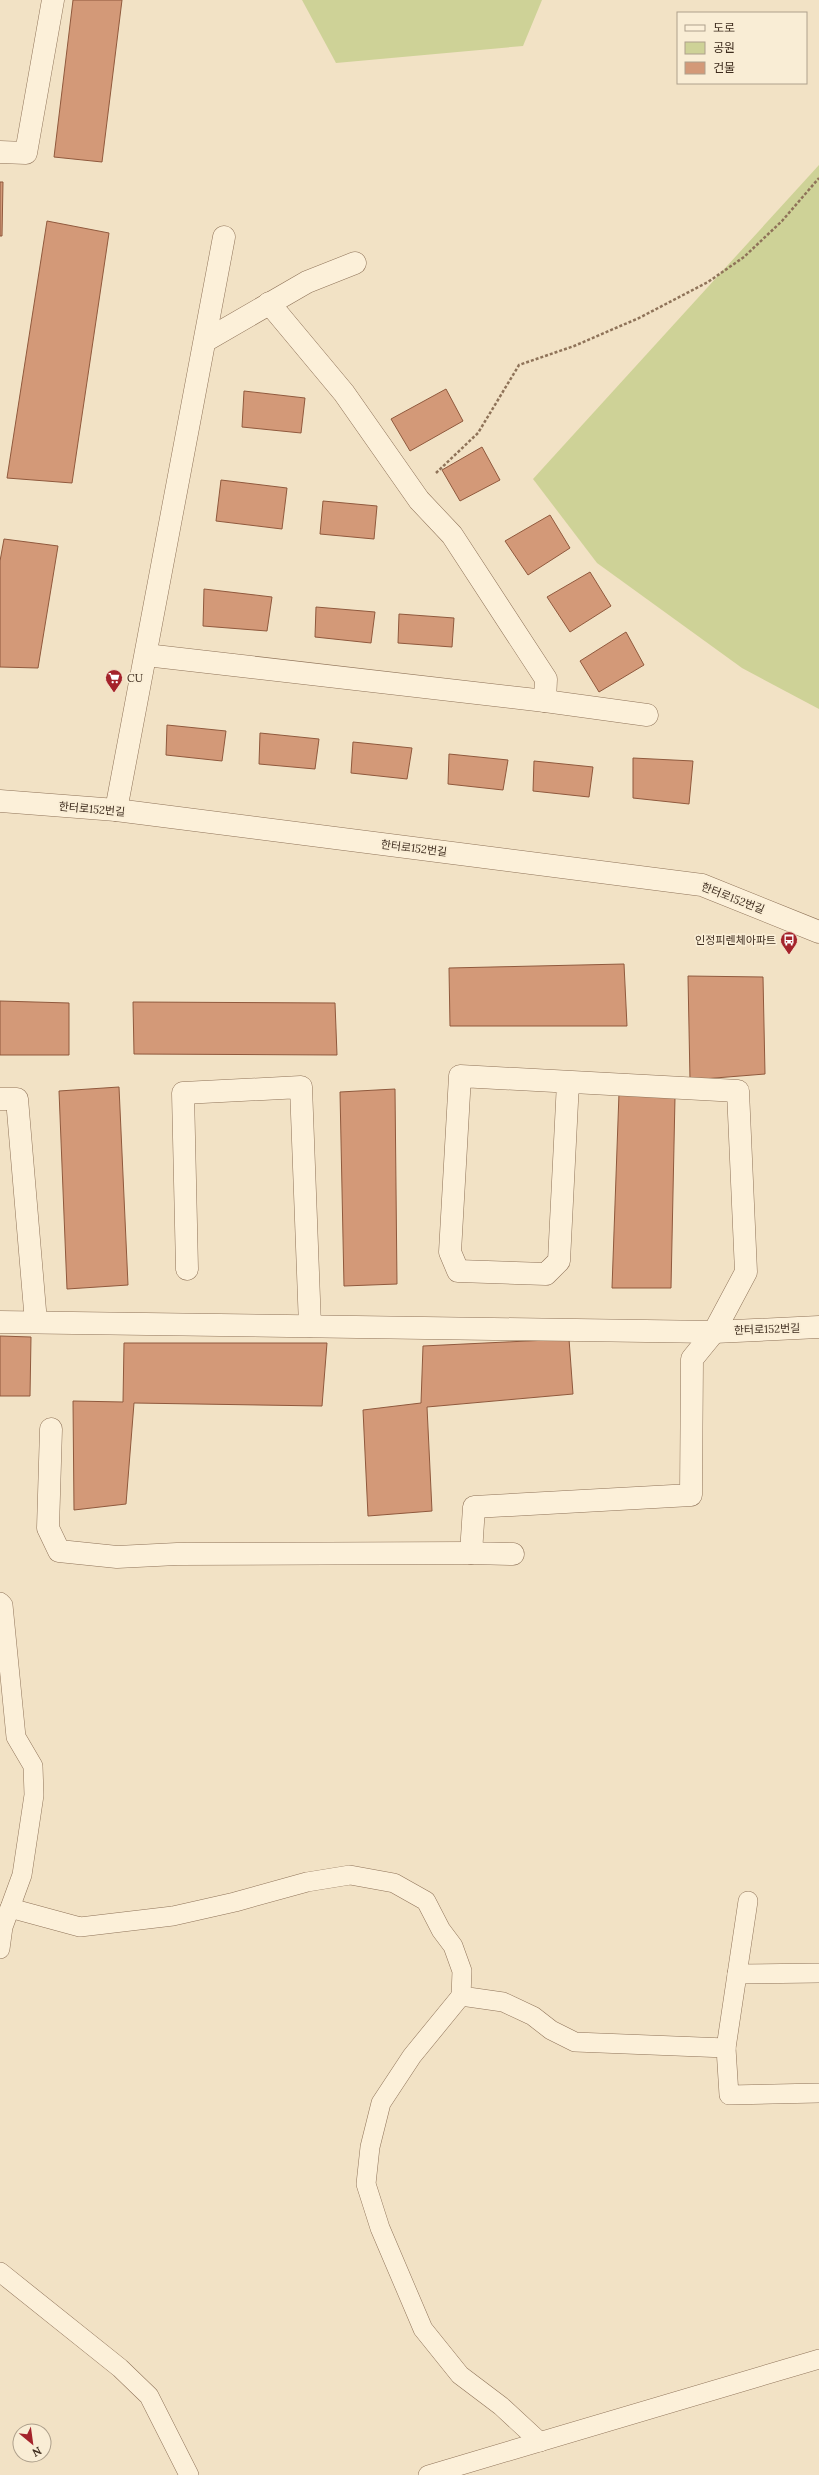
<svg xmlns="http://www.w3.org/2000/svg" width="819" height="2475" font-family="Lora,'Noto Sans KR',serif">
  <rect width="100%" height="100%" fill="#f2e2c5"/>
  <g fill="#ced297">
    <path d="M302 0H542L523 46 336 63Z"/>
    <path d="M819 165V709L742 668 597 563 533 479Z"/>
  </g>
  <g fill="#d39978" stroke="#90593d">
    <path d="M73 0H122L102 162 54 157Z"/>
    <path d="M0 182H3L2 236H0Z"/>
    <path d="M47 221 109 233 72 483 7 478Z"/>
    <path d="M446 389 463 421 410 451 391 419Z"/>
    <path d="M244 391 305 398 301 433 242 427Z"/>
    <path d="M482 447 500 480 460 501 442 470Z"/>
    <path d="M221 480 287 488 282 529 216 521Z"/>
    <path d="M323 501 377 506 374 539 320 534Z"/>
    <path d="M550 515 570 548 528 575 505 541Z"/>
    <path d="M4 539 58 546 38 668 0 667V561Z"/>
    <path d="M590 572 611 606 570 632 547 597Z"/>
    <path d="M204 589 272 597 267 631 203 626Z"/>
    <path d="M316 607 375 612 371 643 315 637Z"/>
    <path d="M399 614 454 618 452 647 398 643Z"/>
    <path d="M626 632 644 665 599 692 580 661Z"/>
    <path d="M167 725 226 731 222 761 166 755Z"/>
    <path d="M260 733 319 739 315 769 259 764Z"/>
    <path d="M353 742 412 748 407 779 351 773Z"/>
    <path d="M449 754 508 760 503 790 448 784Z"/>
    <path d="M633 758 693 761 689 804 633 798Z"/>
    <path d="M534 761 593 767 589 797 533 791Z"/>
    <path d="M624 964 627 1026H450L449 968Z"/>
    <path d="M688 976 763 977 765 1074 690 1080Z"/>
    <path d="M0 1001 69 1003V1055H0Z"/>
    <path d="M133 1002 335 1003 337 1055 134 1054Z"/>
    <path d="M119 1087 128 1285 67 1289 59 1091Z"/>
    <path d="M395 1089 397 1284 344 1286 340 1092Z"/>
    <path d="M619 1093 675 1097 671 1288H612Z"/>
    <path d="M0 1336 31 1337 30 1396H0Z"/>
    <path d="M569 1339 573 1394 427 1407 432 1511 368 1516 363 1410 421 1403 423 1346Z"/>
    <path d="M124 1343H327L322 1406 134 1403 126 1504 74 1510 73 1401 123 1402Z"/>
  </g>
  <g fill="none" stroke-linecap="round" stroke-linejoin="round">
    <g stroke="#8f7359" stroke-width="20">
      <g id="lane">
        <path d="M0 1602 3 1605 16 1737 33 1766 34 1795 22 1875 3 1927 0 1949"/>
        <path d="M10 1908 80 1927 173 1916 235 1902 307 1882 350 1875 394 1883 426 1901 441 1930 453 1946 462 1971 461 1996 503 2002 533 2016 551 2030 575 2042 726 2048 729 2095 819 2093"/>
        <path d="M737 1974 819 1973"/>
        <path d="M461 1996 412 2056 381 2103 370 2147 366 2184 380 2228 423 2329 460 2375 501 2406 540 2442"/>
        <path d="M726 2048 748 1901"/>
        <path d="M0 2272 120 2368 149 2396 189 2475"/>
        <path d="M428 2475 819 2359"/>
      </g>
    </g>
    <g stroke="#8f7359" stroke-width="23">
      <g id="street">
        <path d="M0 152 26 153 53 0"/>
        <path d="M269 303 344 393 419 500 452 535 546 679 545 701"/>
        <path d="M205 341 307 282 355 263"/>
        <path d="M146 655 545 701 647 715"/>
        <path d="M0 801 116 810 702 885 819 932"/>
        <path d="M116 810 224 237"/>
        <path d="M0 1099H17L36 1322"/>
        <path d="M187 1269 183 1093 301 1087 310 1326"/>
        <path d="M0 1322 714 1332 819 1327"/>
        <path d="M51 1429 48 1528 59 1551 117 1557 177 1554 471 1553"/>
        <path d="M513 1554 471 1553 474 1507 691 1495 692 1359 714 1332 746 1272 738 1091 460 1076 450 1252 458 1271 546 1274 559 1261 568 1082"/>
      </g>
    </g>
    <path stroke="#8f7359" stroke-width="2.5" stroke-dasharray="3 2" stroke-linecap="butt" d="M436 473 478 433 519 365 574 346 639 318 708 282 744 257 782 221 819 178"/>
    <use href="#lane" stroke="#fcf0d9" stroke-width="19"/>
    <use href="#street" stroke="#fcf0d9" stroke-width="22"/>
  </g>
  <defs>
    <g id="supermarket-pin" transform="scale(0.9)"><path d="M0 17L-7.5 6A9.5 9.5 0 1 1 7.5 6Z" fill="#a4232b" stroke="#f9edd5"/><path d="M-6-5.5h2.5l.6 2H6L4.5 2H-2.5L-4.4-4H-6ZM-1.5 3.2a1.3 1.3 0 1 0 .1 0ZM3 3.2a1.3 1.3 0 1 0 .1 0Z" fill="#fff"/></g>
    <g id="bus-pin" transform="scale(0.9)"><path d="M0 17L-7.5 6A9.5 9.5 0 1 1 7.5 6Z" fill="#a4232b" stroke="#f9edd5"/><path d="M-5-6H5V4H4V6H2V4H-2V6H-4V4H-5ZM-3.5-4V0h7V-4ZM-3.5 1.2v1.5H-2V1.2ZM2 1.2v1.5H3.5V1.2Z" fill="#fff"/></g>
  </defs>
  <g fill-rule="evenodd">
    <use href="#supermarket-pin" x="114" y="678"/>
    <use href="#bus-pin" x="789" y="940"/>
  </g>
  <g text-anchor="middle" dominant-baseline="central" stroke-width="3.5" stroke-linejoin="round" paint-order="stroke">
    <g font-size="11" fill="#3e2c1e" stroke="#f9edd5" text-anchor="start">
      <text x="127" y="678">CU</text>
      <text x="776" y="940" text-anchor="end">인정피렌체아파트</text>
    </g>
    <g font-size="11" fill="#3e2c1e" stroke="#f9edd5">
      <text transform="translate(92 809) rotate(5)">한터로152번길</text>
      <text transform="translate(414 848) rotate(7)">한터로152번길</text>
      <text transform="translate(733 898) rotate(21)">한터로152번길</text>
      <text transform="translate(767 1329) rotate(-2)">한터로152번길</text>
    </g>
  </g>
  <rect x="677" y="12" width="130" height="72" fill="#f9edd5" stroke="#aea08c"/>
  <rect x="685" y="25" width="20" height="6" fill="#fcf0d9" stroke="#aea08c"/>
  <text x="713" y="32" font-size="12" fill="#3e2c1e">도로</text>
  <rect x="685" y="42" width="20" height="12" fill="#ced297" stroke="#aea08c"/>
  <text x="713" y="52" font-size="12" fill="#3e2c1e">공원</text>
  <rect x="685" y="62" width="20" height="12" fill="#d39978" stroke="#aea08c"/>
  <text x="713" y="72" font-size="12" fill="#3e2c1e">건물</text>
  <g transform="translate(32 2443) rotate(151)"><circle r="19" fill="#f9edd5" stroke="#aea08c"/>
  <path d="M0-3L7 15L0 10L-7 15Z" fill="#a4232b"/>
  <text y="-6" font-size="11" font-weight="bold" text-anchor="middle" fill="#3e2c1e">N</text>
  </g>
</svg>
